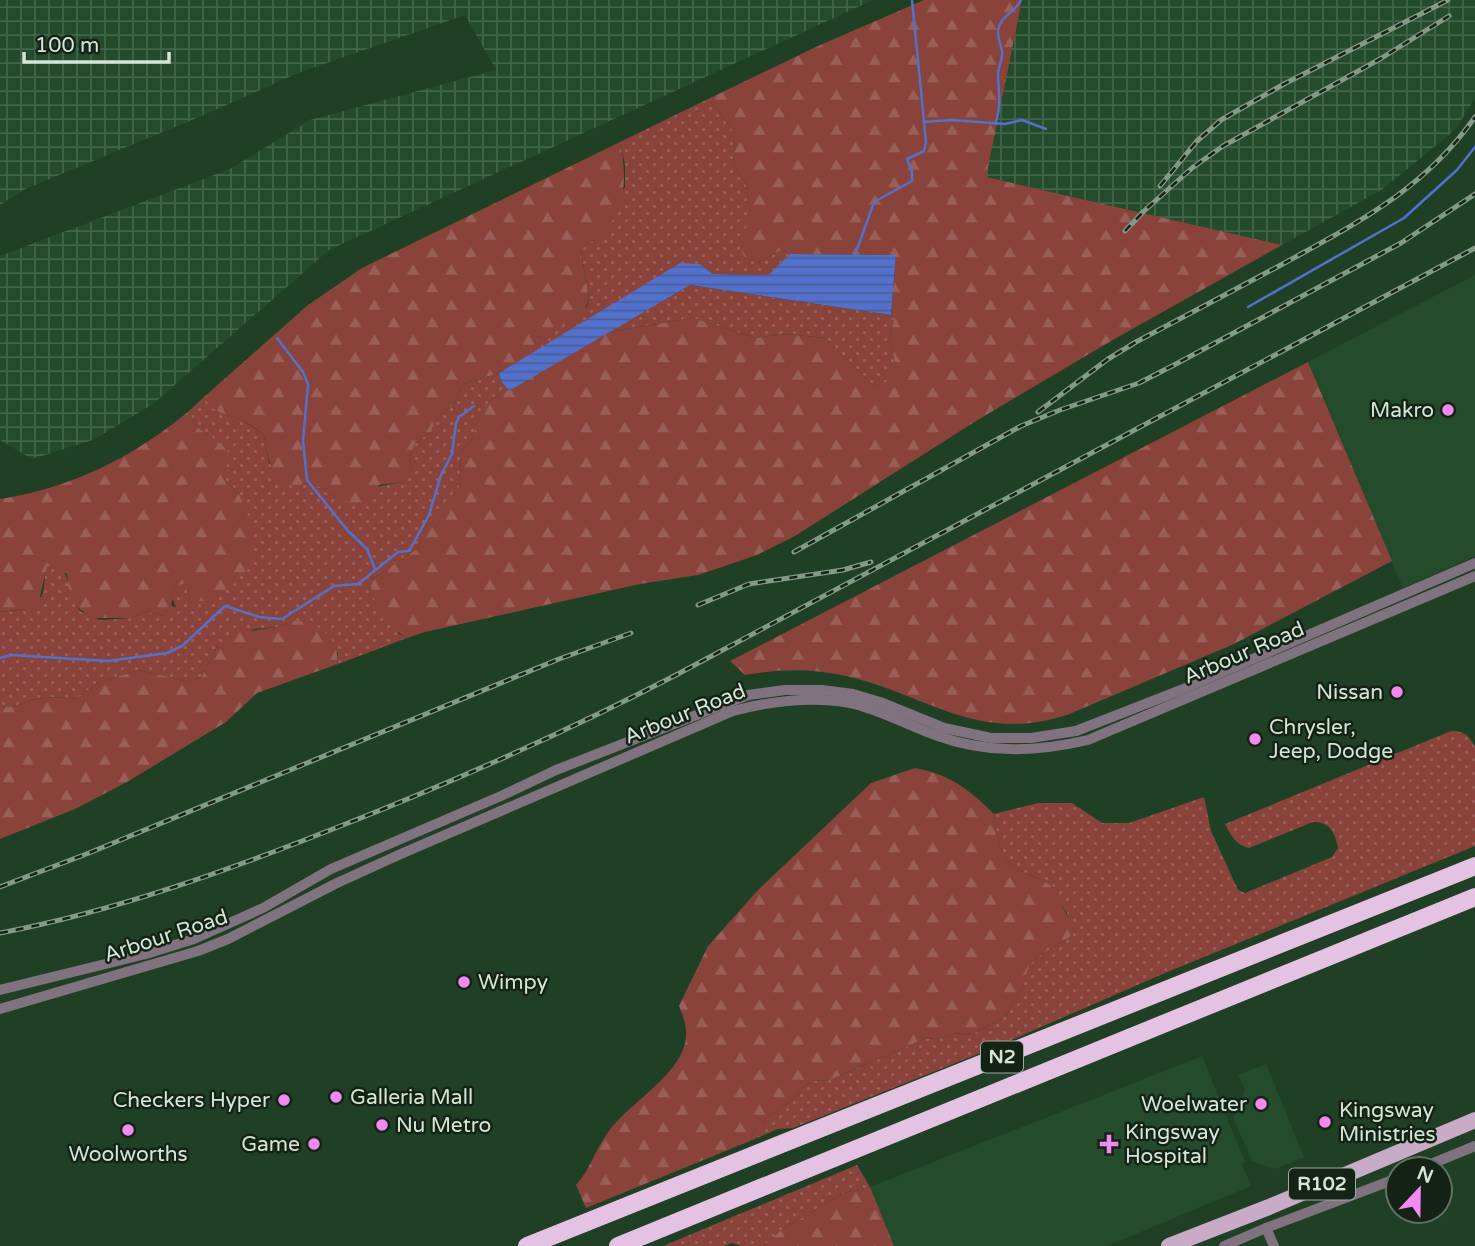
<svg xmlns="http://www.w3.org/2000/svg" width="1475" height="1246" font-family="'Varela Round',sans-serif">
  <defs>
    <pattern id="industrial-grid" width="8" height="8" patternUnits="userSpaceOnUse" patternTransform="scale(1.75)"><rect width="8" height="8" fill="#244b2b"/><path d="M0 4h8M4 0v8" fill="none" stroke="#436549"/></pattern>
    <pattern id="grass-dots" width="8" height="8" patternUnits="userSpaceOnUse" patternTransform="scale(1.75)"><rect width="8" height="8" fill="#89433b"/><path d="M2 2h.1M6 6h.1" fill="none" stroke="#995e57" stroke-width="1.8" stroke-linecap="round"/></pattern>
    <pattern id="forest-firs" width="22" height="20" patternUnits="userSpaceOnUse" patternTransform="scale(1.75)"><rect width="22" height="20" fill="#89433b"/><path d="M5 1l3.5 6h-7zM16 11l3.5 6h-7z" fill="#995e57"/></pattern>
    <pattern id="water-rules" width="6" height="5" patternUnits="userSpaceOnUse" patternTransform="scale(1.75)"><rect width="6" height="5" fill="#5370cd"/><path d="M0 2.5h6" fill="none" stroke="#4b5f95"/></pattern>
  </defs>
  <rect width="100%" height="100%" fill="#204025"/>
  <g fill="#244b2b">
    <path d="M1475 275V556L1403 588 1308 362Z"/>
    <path d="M1202 1056 1245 1162 1242 1164 1251 1186 1107 1246H893L870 1187Z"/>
    <path d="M1266 1064 1304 1157 1275 1169 1252 1161 1233 1118 1245 1090 1238 1075Z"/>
  </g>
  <g fill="url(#industrial-grid)">
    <path d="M0 0H873L329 250 153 404 93 440 32 459 0 440V256L230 169 310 120 496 70 465 15 298 73 204 115 23 190 0 205Z"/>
    <path d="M1022 0H1475V98L1456 129 1383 189 1282 245 985 177Z"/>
  </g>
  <g fill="url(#grass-dots)">
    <path d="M708 99 731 127 735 139 733 164 746 184 757 263 781 250 790 254 768 275 713 274 700 264 533 353 536 340 541 335 587 307 589 296 581 252 584 246 595 240 625 187V165L620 142Z"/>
    <path d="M690 285 891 315 894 321 889 338 896 366 888 382 875 387 825 338 785 334 756 338 693 318 609 332Z"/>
    <path d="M499 373 501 381 509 391 491 400 473 438 460 452 461 479 459 487 436 523 424 533 417 549 371 580 399 634 407 638 338 664V653L297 620 277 627 254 629 218 645 201 678 190 682 139 670 97 683 77 699C63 697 46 696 32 700 20 704 14 708 0 706V612C15 610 34 611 42 595 45 588 44 576 47 567L53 566 64 571 77 607 80 611 100 620 132 618 145 611 163 616 171 606 176 607 172 598 175 587 185 583 188 585 189 595 238 493 224 479V471L230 458C220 433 198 440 189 411L204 397C216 415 224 412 241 420 249 423 258 431 264 436L269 463 304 483 321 487 336 498 369 500 376 487 402 482 411 471 410 457 414 445 431 431 438 417 453 405 463 384Z"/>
    <path d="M1451 731C1464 731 1469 735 1475 747V846L1165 973 993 1048 793 1128 778 1129 750 1141C756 1121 775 1114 790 1101 798 1095 804 1088 811 1081L830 1080 924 1039 945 1037 956 1033 972 1035 1007 1015 1023 985 1028 966 1036 958 1070 937 1067 913 1056 897 1051 886C1042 879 1031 876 1021 871 999 859 996 837 994 814L1038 803H1072L1102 823H1129L1204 797 1211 831 1238 890 1245 893 1332 857 1338 848C1335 832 1330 822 1313 822L1249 848C1235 844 1232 837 1225 824Z"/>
    <path d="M857 1165 870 1187 843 1193 780 1231 764 1246H741L732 1243 724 1246H663Z"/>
  </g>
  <g fill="url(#forest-firs)">
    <path d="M924 0H1022L986 177 1282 245 1111 341 976 421 795 536 757 555 698 575 640 584 425 632 407 638C387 626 371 604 371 580L417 549 424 533 435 523 459 487 461 479 460 452 473 438 479 413 491 400 609 332 693 318 756 338 785 334 825 338 875 387 888 381 896 366 889 338 894 321 891 315 896 255 790 254 781 250 757 263 747 259 742 253 743 237 750 215 746 184 733 164 735 139 731 127 708 99 818 46Z"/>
    <path d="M620 142C627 175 627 208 602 234 595 241 586 243 581 252L589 297 584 313 541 335 536 340 533 353 499 373 463 384 453 405 438 417 431 431 414 445 410 457 411 471 408 477 402 482 379 485 369 500 359 505 336 498 321 487 304 483 297 487C269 480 269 460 264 436 258 430 249 423 241 420 224 412 215 415 204 397L308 305 362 268Z"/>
    <path d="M1308 362 1392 561 1234 644 1067 715C976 744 929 695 846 676 812 668 778 669 745 675L730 661Z"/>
    <path d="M189 411C198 440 220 432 231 458L224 471V479L238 493 247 511 254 555 250 566 230 588 207 601H193L189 595 188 585 185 583 175 587 171 606 163 616 145 611 132 618H92L77 607 68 586 67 574 53 566 47 567 39 601 31 608 0 612V499C71 488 134 457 189 411Z"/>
    <path d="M297 620C321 625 338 636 338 664L257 693 226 722 127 782 75 809 0 839V706C14 708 20 704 32 700 46 696 63 697 77 699L97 683 139 670 190 682 201 678 218 645 234 633 277 627Z"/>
    <path d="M915 768C949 774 970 790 994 814 996 837 999 859 1021 871 1031 876 1042 879 1051 886 1058 903 1073 916 1070 937L1036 958 1029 966 1023 985 1007 1015 972 1035 956 1033 945 1037 924 1039 830 1080 811 1081C804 1088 798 1095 790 1101 775 1114 756 1121 750 1141L586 1208 576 1185C590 1170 596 1148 609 1131 631 1101 688 1071 686 1032 686 1023 682 1014 679 1006L708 946 758 890 871 783Z"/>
    <path d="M870 1187 894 1246H764L780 1231 843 1193Z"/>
  </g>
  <path fill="url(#water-rules)" d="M790 254 896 255 891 315 690 285 509 391 501 381 499 373 680 263 700 264 713 274 768 275Z"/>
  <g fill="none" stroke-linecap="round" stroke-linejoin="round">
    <g stroke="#5370cd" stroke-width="2.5">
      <path d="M924 122 951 120 1005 124 1022 120 1046 129"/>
      <path d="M996 122C1002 103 998 92 998 73 999 65 1003 59 1002 51 1001 43 997 38 998 30 1001 15 1015 13 1021 0"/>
      <path d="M855 255 874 202 912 181V172L907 159 924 151 926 142 912 0"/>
      <path d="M1248 307 1404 218 1457 170 1475 147"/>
      <path d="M277 338 303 372 308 384 303 441 307 480 348 531 367 549 375 569"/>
      <path d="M0 658 11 655 108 661 167 653 182 646 225 606 259 617 282 619 334 586 358 584 398 552 409 551 429 515 441 475 452 454 456 423 459 417 474 406"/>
    </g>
    <g stroke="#80727f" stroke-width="10">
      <path d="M0 990 146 954 194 939 263 908 331 869 501 796 556 770 748 695 785 690H822L853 694 880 702 944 728 991 738H1031L1076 731 1181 690 1475 563"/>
      <path d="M0 1009 198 951 228 939 337 883 403 853 733 711C771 701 811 696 850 703 879 709 907 725 935 735 986 754 1036 752 1088 740L1475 576"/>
      <path d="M1419 1169 1475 1146"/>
      <path d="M1266 1228 1274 1246"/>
      <path d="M1224 1246 1266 1228 1398 1178"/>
    </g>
    <path stroke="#c9abc7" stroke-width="16" d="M1169 1246 1269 1207 1475 1120"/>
    <g stroke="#e5c2e3" stroke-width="18">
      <path d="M527 1246 1475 866"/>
      <path d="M618 1246 1475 897"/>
    </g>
    <g stroke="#829b86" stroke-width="5">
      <g id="rail">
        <path d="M1160 186 1197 141 1221 120 1284 84 1448 0"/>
        <path d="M1125 231 1144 211 1192 168 1223 146 1380 59 1449 16"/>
        <path d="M1038 412 1108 359 1136 342C1191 313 1246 284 1301 254 1370 216 1429 183 1475 117"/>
        <path d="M794 552 1021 426 1060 410 1139 383 1174 365 1401 243 1475 194"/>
        <path d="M698 605 749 584 843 570 871 562"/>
        <path d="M0 887 89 853 559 659 631 633"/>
        <path d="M0 933C116 911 229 870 338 827 453 782 566 732 676 675L1475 248"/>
      </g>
    </g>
    <use href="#rail" stroke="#152317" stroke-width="2.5" stroke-dasharray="8" stroke-linecap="butt"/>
  </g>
  <g fill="#f489f1" stroke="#152317" stroke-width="2.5">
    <circle cx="1448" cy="410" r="7"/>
    <circle cx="1397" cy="692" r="7"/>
    <circle cx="1255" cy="739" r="7"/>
    <circle cx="464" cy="982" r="7"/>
    <circle cx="336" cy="1097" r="7"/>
    <circle cx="284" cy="1100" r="7"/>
    <circle cx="1261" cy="1104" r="7"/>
    <circle cx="1325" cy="1122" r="7"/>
    <circle cx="382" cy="1125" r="7"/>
    <circle cx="128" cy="1130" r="7"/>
    <circle cx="314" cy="1144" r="7"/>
    <path d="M1105.5 1133.5h7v7h7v7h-7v7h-7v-7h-7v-7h7z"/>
  </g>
  <g text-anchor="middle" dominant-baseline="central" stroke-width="5" stroke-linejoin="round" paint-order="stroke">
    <g fill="#152317" stroke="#9bac9d" stroke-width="2">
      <rect x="981" y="1041.5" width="42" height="31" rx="5"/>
      <rect x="1289" y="1168.5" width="66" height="31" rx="5"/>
    </g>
    <g font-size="19" font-weight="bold" fill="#d4e7d6">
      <text x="1002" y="1057">N2</text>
      <text x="1322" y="1184">R102</text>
    </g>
    <g font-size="21" fill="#d4e7d6" stroke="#152317" text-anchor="start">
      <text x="1434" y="410" text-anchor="end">Makro</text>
      <text x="1383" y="692" text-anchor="end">Nissan</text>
      <text x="1269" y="727">Chrysler,<tspan x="1269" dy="24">Jeep, Dodge</tspan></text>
      <text x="478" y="982">Wimpy</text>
      <text x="350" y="1097">Galleria Mall</text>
      <text x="270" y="1100" text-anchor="end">Checkers Hyper</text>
      <text x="1247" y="1104" text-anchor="end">Woelwater</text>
      <text x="1339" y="1110">Kingsway<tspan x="1339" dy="24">Ministries</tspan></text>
      <text x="396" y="1125">Nu Metro</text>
      <text x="1125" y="1132">Kingsway<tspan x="1125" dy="24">Hospital</tspan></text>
      <text x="300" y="1144" text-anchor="end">Game</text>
      <text x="128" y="1154" text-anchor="middle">Woolworths</text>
    </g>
    <g font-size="21" fill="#d4e7d6" stroke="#152317">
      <text transform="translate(1244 653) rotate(-23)">Arbour Road</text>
      <text transform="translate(685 714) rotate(-22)">Arbour Road</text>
      <text transform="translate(166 936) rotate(-18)">Arbour Road</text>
    </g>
  </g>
  <g transform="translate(1419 1190) rotate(22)"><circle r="33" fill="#152317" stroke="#617163" stroke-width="2"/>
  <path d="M0-5L12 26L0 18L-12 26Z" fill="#f489f1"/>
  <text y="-10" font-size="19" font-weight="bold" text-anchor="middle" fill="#d4e7d6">N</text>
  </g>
  <path d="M24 52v10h145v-10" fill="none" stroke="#d4e7d6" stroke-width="3.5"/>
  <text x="35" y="52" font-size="21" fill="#d4e7d6" stroke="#152317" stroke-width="5" paint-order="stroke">100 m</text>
</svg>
